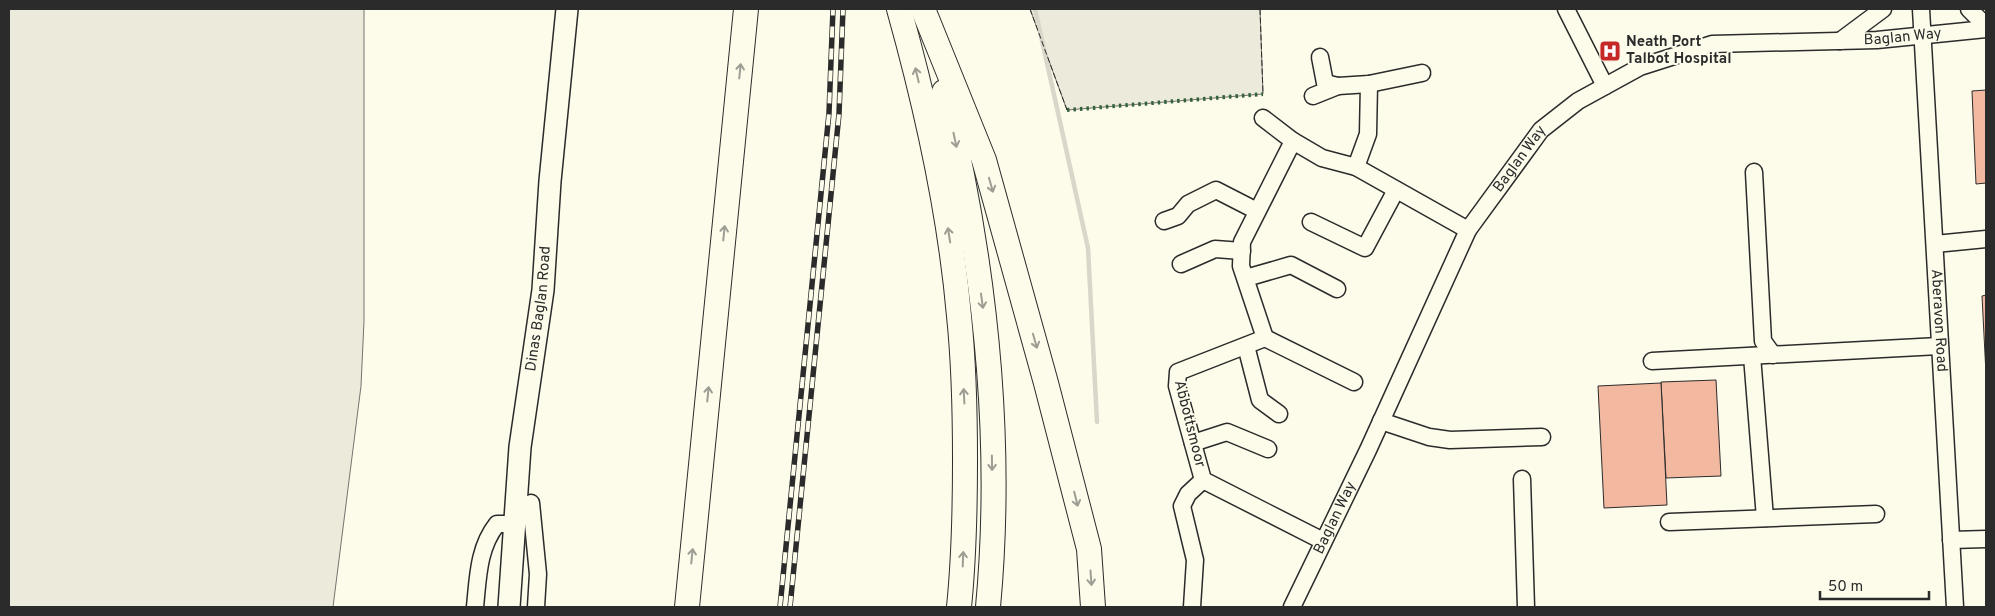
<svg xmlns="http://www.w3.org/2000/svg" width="1995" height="616" font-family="Overpass,sans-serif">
  <rect width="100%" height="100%" fill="#fdfbea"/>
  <g fill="#ecebdb" stroke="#74746e">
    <path d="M9 9H364V321L361 386 333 607H9Z"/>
    <path d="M1030 9H1260L1263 94 1067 110Z"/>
  </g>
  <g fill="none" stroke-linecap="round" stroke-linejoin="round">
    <path stroke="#d8d7c9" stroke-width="4.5" d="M1035 9 1088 248 1097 422"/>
  </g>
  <g fill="#f2b8a0" stroke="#2b2b2b">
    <path d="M1986 90V183L1976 184 1972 91Z"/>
    <path d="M1986 295V374L1982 296Z"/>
    <path d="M1716 380 1721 476 1666 478 1661 382Z"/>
    <path d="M1661 383 1667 505 1604 508 1598 386Z"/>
  </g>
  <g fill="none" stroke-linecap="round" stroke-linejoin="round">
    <g stroke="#2b2b2b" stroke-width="19">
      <g id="minor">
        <path d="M1566 9 1605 86"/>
        <path id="s1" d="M1921 9 1955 607"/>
        <path d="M1969 9 1986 26"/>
        <path d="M1840 41 1883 9"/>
        <path d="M1338 86 1369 84 1422 73"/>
        <path d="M1313 96 1338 86 1325 83 1320 57"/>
        <path d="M1263 118 1293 141"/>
        <path d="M1356 167 1368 134 1369 84"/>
        <path d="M1754 172 1763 341 1773 355"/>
        <path d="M1164 221 1178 216 1188 204 1216 190 1257 211"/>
        <path d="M1311 222 1365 248 1396 190"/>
        <path d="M1935 244 1986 239"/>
        <path d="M1181 264 1215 249 1242 251"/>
        <path d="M1246 278 1291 265 1337 289"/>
        <path d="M1265 338 1354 382"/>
        <path d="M1246 346 1260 400 1279 414"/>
        <path d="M1752 356 1765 518"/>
        <path d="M1652 361 1939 346"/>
        <path d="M1381 421 1429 437 1450 440 1542 437"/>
        <path d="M1193 443 1227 432 1268 449"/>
        <path d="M1522 479 1526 607"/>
        <path d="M531 503 538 574 536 607"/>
        <path d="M1669 522 1876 514"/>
        <path d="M1951 540 1986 539"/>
        <path d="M1323 541 1203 480 1177 386 1178 372 1265 338 1241 266 1242 242 1293 141 1322 158 1356 167 1468 230"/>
        <path d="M475 607C478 578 478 548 497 524H515"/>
        <path d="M1192 607 1195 560 1182 506 1188 494 1203 480"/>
        <path id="s2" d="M1292 607 1368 450 1468 230 1541 130 1578 101 1640 67 1712 44 1877 40 1986 29"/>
      </g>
    </g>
    <g stroke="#2b2b2b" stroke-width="24">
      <g id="major">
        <path id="s3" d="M509 607 520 447 543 290 550 181 567 9"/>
      </g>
    </g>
    <g stroke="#2b2b2b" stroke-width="26">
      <g id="highway">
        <path d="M899 9C927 109 950 212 959 316 964 364 965 412 965 460 965 509 964 558 959 607"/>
        <path d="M923 9 984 160 1046 383 1089 549 1093 607"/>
        <path d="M944 92C984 259 1004 436 988 607"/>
        <path d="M687 607 746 9"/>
      </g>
    </g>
    <use href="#minor" stroke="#fdfbea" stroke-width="16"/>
    <use href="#major" stroke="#fdfbea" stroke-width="21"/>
    <use href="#highway" stroke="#fdfbea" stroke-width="24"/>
    <g stroke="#2b2b2b" stroke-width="5.5">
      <g id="rail">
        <path d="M780 607 829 113 833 9"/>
        <path d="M790 607 839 114 843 9"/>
      </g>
    </g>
    <use href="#rail" stroke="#fdfbea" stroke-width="4" stroke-dasharray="11" stroke-linecap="butt"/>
    <path stroke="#34623c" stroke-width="4" stroke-dasharray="2.5 4" stroke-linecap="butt" d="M1067 110 1263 94"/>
    <g stroke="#2b2b2b" stroke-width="1" stroke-dasharray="6 2.5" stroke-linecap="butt">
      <path d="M1030 9 1067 110"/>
      <path d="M1260 9 1263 94"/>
    </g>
  </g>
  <defs><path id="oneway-shaft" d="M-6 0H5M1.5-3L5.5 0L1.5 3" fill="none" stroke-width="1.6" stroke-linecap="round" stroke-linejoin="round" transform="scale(1.25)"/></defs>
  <g stroke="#9e9d94">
    <use href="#oneway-shaft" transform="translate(740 71) rotate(-84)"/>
    <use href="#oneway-shaft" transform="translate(917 75) rotate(-103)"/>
    <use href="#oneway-shaft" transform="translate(955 140) rotate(78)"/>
    <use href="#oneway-shaft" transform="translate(991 185) rotate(74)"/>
    <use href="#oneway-shaft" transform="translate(724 233) rotate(-84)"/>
    <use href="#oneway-shaft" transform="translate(949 235) rotate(-99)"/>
    <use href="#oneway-shaft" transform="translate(982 301) rotate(82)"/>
    <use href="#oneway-shaft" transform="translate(1035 341) rotate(74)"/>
    <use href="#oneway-shaft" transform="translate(708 394) rotate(-84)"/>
    <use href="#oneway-shaft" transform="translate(964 396) rotate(-93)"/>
    <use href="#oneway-shaft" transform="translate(992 463) rotate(89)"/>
    <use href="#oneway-shaft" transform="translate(1076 499) rotate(76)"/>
    <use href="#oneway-shaft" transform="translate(692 556) rotate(-84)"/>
    <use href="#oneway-shaft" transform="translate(963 559) rotate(-88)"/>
    <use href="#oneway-shaft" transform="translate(1091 578) rotate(86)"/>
  </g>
  <defs>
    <g id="hospital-square" transform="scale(1.125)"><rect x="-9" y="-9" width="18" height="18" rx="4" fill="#c62828" stroke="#fdfbea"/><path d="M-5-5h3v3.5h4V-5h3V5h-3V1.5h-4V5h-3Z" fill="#fff"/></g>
  </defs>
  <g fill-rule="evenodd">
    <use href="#hospital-square" x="1610" y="51"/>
  </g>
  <g text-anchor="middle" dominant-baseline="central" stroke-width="4" stroke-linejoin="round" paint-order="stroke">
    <g font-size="15" fill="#2b2b2b" stroke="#fdfbea">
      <text stroke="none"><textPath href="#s2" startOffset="924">Baglan Way</textPath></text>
      <text stroke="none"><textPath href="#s2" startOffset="504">Baglan Way</textPath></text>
      <text stroke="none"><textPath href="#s3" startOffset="300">Dinas Baglan Road</textPath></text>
      <text stroke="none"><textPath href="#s1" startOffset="312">Aberavon Road</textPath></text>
      <text transform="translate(1189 424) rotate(76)">Abbottsmoor</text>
      <text stroke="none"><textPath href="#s2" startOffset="99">Baglan Way</textPath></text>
    </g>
    <g font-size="15" font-weight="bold" fill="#2b2b2b" stroke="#fdfbea" text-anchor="start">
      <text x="1626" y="42">Neath Port<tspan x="1626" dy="17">Talbot Hospital</tspan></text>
    </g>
  </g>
  <rect width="1995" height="616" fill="none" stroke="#2b2b2b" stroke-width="20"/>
  <path d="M1820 591v8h109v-8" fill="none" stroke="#2b2b2b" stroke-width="2.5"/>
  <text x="1828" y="591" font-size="15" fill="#2b2b2b" stroke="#fdfbea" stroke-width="4" paint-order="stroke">50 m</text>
</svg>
